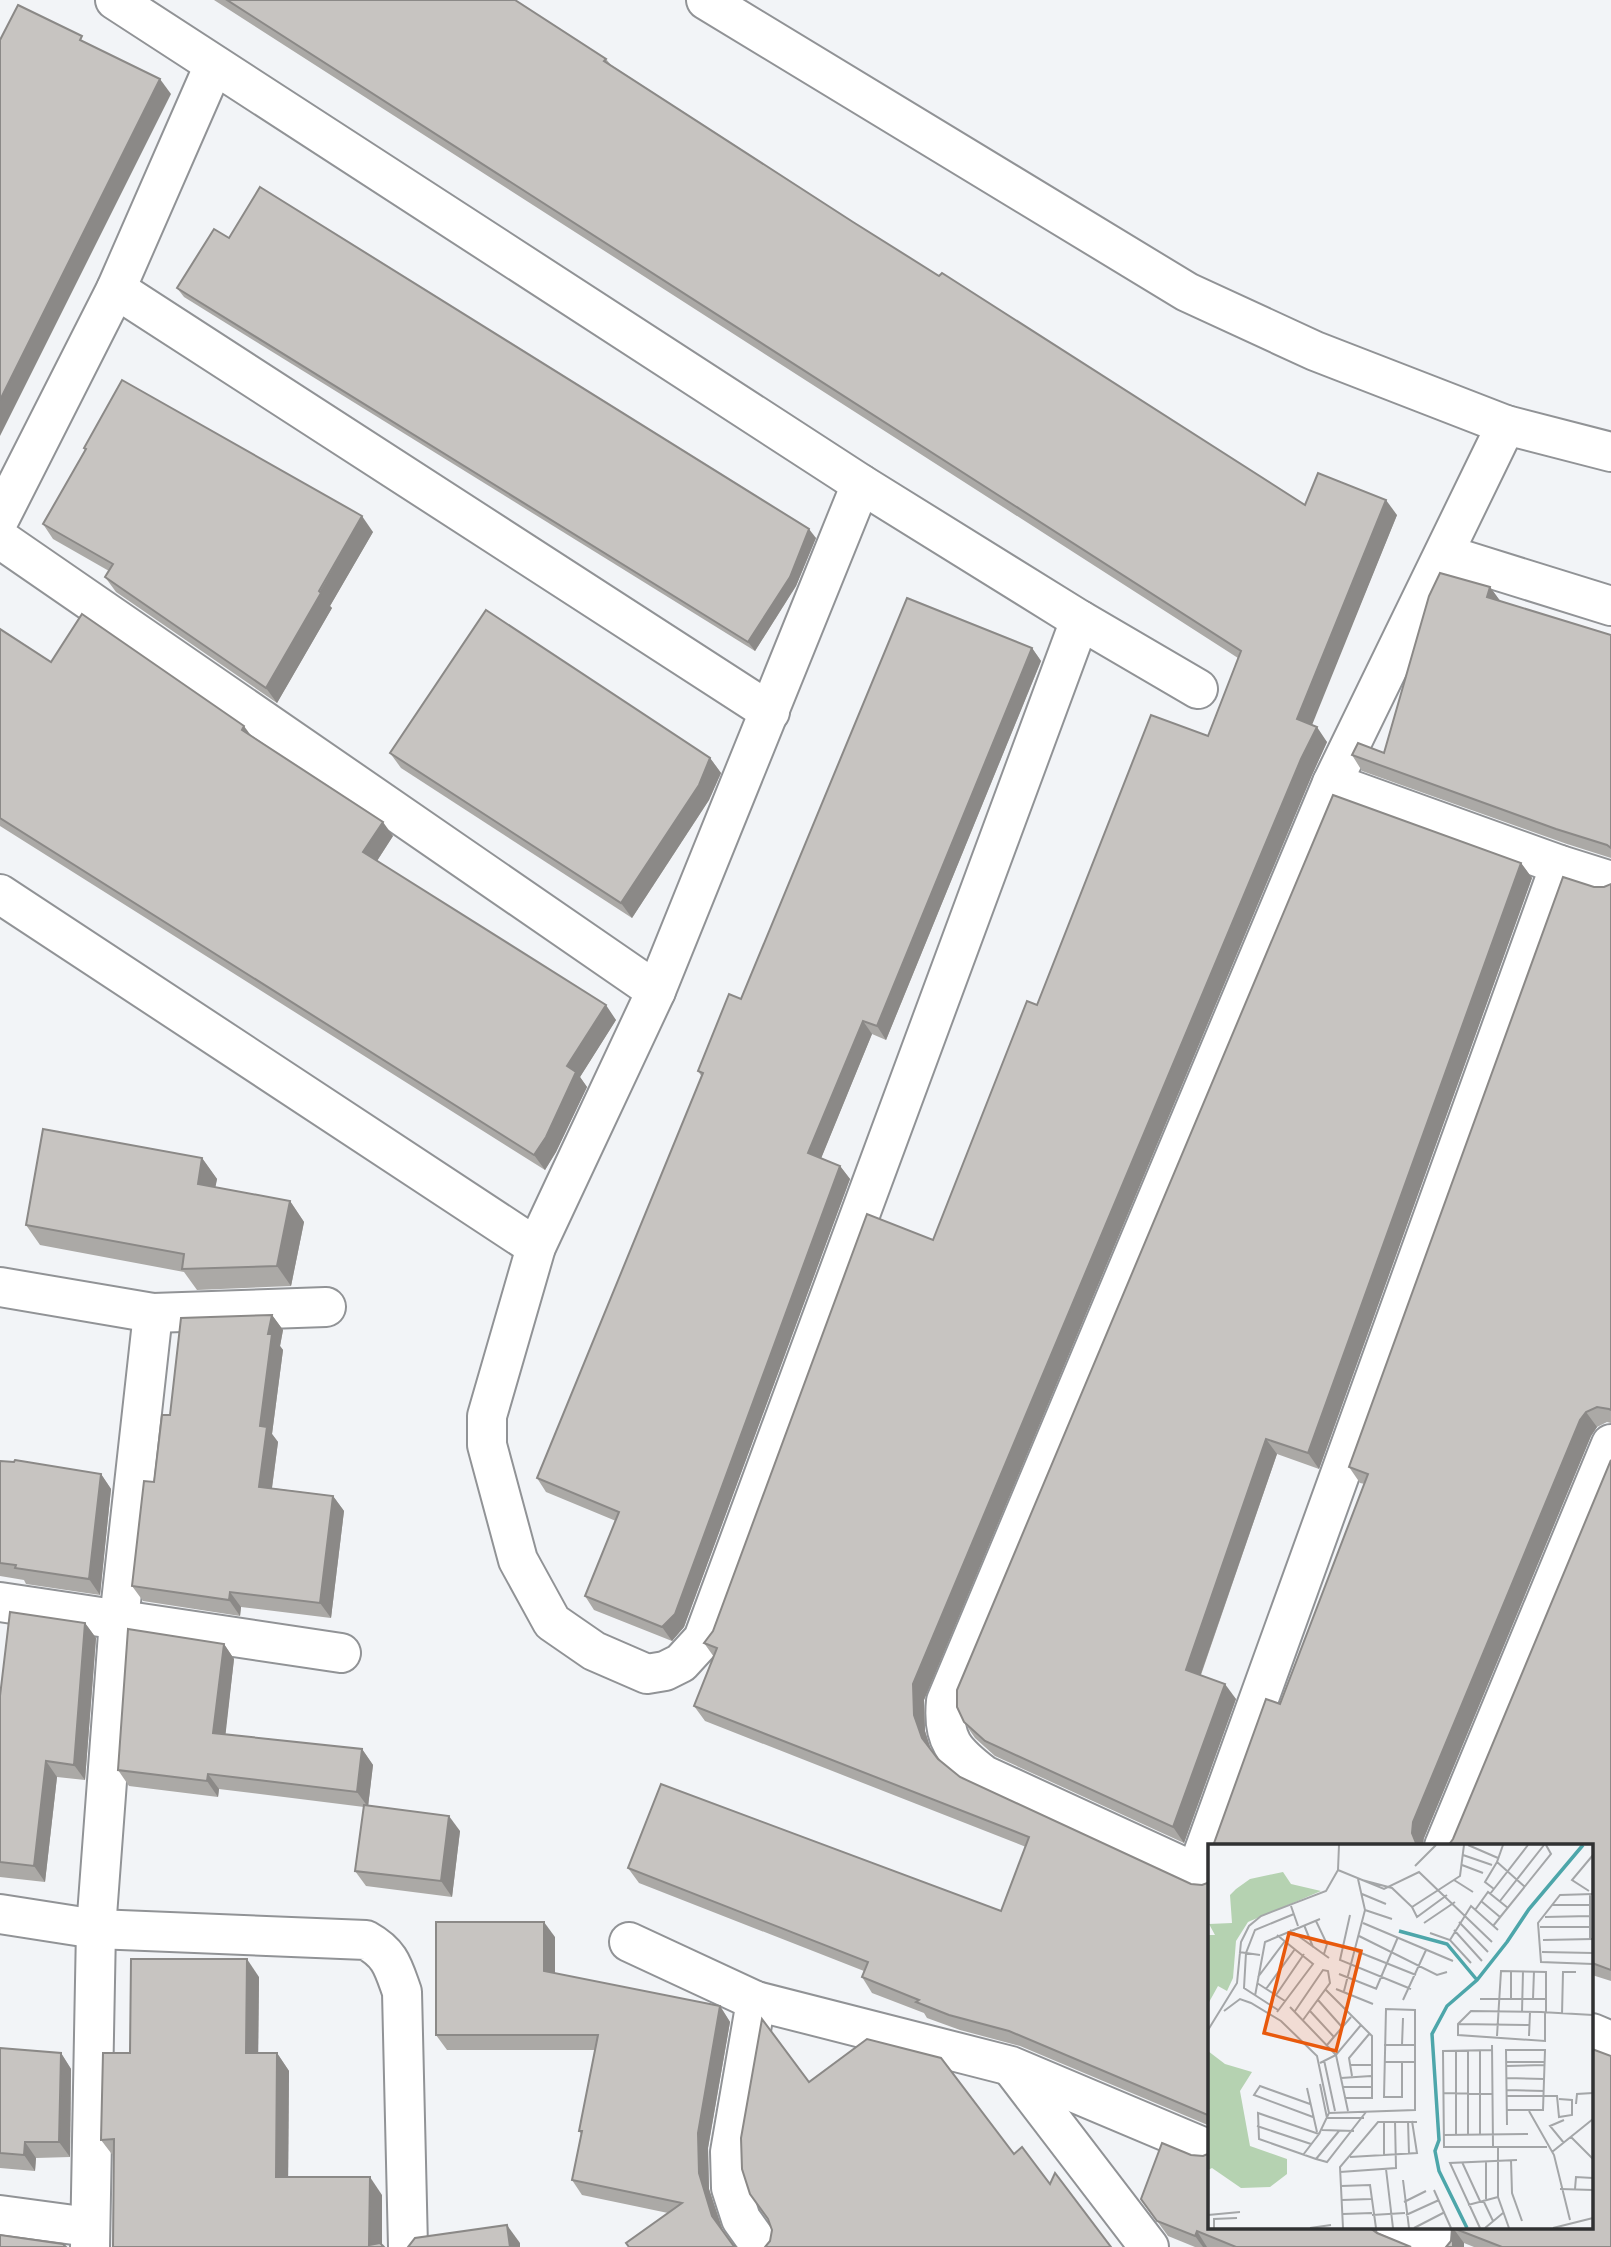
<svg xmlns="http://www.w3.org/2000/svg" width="1611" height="2247" font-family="'DejaVu Sans',sans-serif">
  <rect width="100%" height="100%" fill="#f2f4f7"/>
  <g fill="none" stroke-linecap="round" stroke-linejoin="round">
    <g stroke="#919396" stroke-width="42">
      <g id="street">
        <path d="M115 0 861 484 1080 620 1198 689"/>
        <path d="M706 0 1187 292 1315 351 1506 425 1611 452"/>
        <path d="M116 289 770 712"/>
        <path d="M861 484 656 991 536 1247 487 1416V1445L518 1560 552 1622 594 1651 647 1674 665 1671 681 1663 703 1639 1080 620"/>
        <path d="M0 518 116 289 214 65"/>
        <path d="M0 539 656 991"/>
        <path d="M1444 554 1611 606"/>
        <path d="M1332 783 1560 865 1611 881"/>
        <path d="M0 894 536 1247"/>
        <path d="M0 1287 153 1313 326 1307"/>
        <path d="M0 1602 341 1653"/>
        <path d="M1444 1846 1611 1444"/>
        <path d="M1196 1873 1560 865"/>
        <path d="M1210 1879 984 1775C954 1752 942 1740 946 1701L1332 783 1506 425"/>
        <path d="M0 1914 96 1929 366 1940C391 1954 393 1967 402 1992L408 2247"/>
        <path d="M629 1942 756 2001 1011 2066 1210 2150"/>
        <path d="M756 2001 730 2152 731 2188 741 2219 761 2247"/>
        <path d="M1592 2033 1611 2041"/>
        <path d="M1012 2068 1149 2247"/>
        <path d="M0 2215 89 2227"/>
        <path d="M1396 2228 1442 2247"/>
        <path d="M90 2247 96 1929 119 1620 153 1313"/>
      </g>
    </g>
    <use href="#street" stroke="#fff" stroke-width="38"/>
  </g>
  <g fill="#aba9a6">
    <path d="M214 0H515L606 59 611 65 853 222 1305 505 1397 515 1311 725 1327 742 1312 775 924 1700 925 1731 931 1750 938 1759 960 1777 1191 1884 1202 1885 1210 1882V2126L1020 2046 960 2030 927 2018 924 2013 872 1993 862 1977 864 1971 639 1883 628 1868 1001 1911 1026 1847 705 1721 694 1706 714 1657 704 1643 713 1631 933 1240 1037 1005 1208 736 1238 658Z"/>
    <path d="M177 288 816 538 796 586 755 651 184 297Z"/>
    <path d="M84 448 373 532 330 606 332 608 277 703 116 592 105 577 109 571 53 539 43 524 85 450Z"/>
    <path d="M1490 587 1500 601 1611 635V858L1567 844 1362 771 1352 755 1384 753Z"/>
    <path d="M0 629 51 662 252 737 393 836 377 861 616 1020 580 1077 587 1087 556 1152 545 1170 0 826Z"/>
    <path d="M1032 648 1041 661 886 1040 872 1034 821 1158 840 1166 850 1179 684 1627 672 1641 594 1610 585 1596 616 1521 546 1492 537 1478 702 1077 698 1071 741 999Z"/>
    <path d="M390 753 710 758 721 773 709 800 632 918 401 768Z"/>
    <path d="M1521 863 1532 878 1319 1469 1277 1454 1201 1675 1236 1699 1184 1843 995 1756 975 1738 964 1722Z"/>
    <path d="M1611 884V1423L1607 1422 1597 1427 1591 1436 1424 1838 1280 1704 1365 1484 1360 1483 1349 1467 1594 887H1604Z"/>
    <path d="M202 1158 217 1179 215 1187 290 1201 304 1222 291 1286 197 1290 184 1272 40 1245 26 1225Z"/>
    <path d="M272 1315 283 1330 280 1346 283 1350 272 1434 278 1442 272 1488 333 1496 344 1511 331 1618 241 1607 240 1616 143 1601 132 1586 154 1482 170 1415Z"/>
    <path d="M1611 1460V1981L1592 1975V1846L1453 1839Z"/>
    <path d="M0 1461 101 1474 111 1489 100 1595 26 1584 24 1580 0 1576Z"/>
    <path d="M85 1623 96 1638 85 1780 57 1777 45 1882 0 1877V1696Z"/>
    <path d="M224 1644 234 1659 225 1734 362 1749 373 1765 368 1806 460 1831 452 1897 366 1886 355 1871 364 1807 219 1789 218 1797 129 1786 118 1770Z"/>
    <path d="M555 1937V1973L720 2006 730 2022 708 2148 709 2189 723 2231 668 2213 582 2195 572 2180 581 2134 579 2131 595 2050H447L436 2035Z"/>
    <path d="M259 1977 258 2053H277L289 2071 288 2177 382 2195V2245L114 2157 101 2140 130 2053Z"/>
    <path d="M0 2048 61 2053 71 2069 70 2157 36 2158 35 2171 0 2168Z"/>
    <path d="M1191 2155 1203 2156 1411 2247H1195L1168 2236 1141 2199Z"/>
    <path d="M1452 2228H1592L1611 2247H1474L1464 2243V2247H1446L1451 2241 1453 2229Z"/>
  </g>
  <g fill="#8b8987">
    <path d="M160 79 171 94 0 436V400Z"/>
    <path d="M1386 500 1397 515 1308 735 1297 719Z"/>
    <path d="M362 516 373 532 330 606 332 608 277 703 266 688Z"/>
    <path d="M809 529 816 538 796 586 755 651 748 642Z"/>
    <path d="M1490 587 1501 602 1487 597Z"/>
    <path d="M1032 648 1041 661 886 1040 877 1026Z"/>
    <path d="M244 726 255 741 242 730Z"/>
    <path d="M1317 727 1327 742 1312 775 924 1700 925 1731 932 1753 922 1738 914 1715 913 1684 1301 759Z"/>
    <path d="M710 758 721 773 709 800 632 918 621 903Z"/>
    <path d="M383 822 393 836 373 867 363 852Z"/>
    <path d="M1521 863 1532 878 1319 1469 1308 1453Z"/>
    <path d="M606 1005 616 1020 580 1077 587 1087 556 1152 545 1170 534 1155 567 1066Z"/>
    <path d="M863 1021 872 1034 818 1166 808 1153Z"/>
    <path d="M202 1158 217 1179 212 1205 198 1184Z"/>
    <path d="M840 1166 850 1179 684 1627 672 1641 662 1627Z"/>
    <path d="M290 1201 304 1222 291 1286 277 1266Z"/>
    <path d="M272 1315 283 1330 280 1346 283 1350 272 1434 278 1442 270 1502 259 1487 260 1426 268 1334Z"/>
    <path d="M1586 1412 1597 1427 1591 1436 1424 1838 1423 1846H1418L1412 1833 1413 1822 1580 1420Z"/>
    <path d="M1266 1439 1277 1454 1197 1685 1186 1670Z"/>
    <path d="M101 1474 111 1489 100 1595 89 1579Z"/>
    <path d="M333 1496 344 1511 331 1618 320 1603Z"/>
    <path d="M230 1592 241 1607 240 1616 229 1600Z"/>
    <path d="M85 1623 96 1638 85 1780 74 1765Z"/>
    <path d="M224 1644 234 1659 224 1748 213 1733Z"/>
    <path d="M1225 1684 1236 1699 1184 1843 1173 1827Z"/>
    <path d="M362 1749 373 1765 368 1807 357 1792Z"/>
    <path d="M46 1761 57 1777 45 1882 34 1866Z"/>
    <path d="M208 1774 219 1789 218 1797 207 1781Z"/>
    <path d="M449 1816 460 1831 452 1897 441 1881Z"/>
    <path d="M544 1922 555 1937V1986L544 1971Z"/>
    <path d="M247 1959 259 1977 258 2071 246 2053Z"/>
    <path d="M720 2006 730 2022 708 2148 709 2189 723 2231 712 2216 699 2173 698 2133Z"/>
    <path d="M61 2053 71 2069 70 2157 59 2142Z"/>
    <path d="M277 2053 289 2071 288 2194 276 2177Z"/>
    <path d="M25 2142 36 2158 35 2171 24 2155Z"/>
    <path d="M370 2177 382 2195V2247L369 2245Z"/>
    <path d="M507 2225 520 2243V2247H510Z"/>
    <path d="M1453 2228 1464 2243V2247H1453Z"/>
    <path d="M1197 2231 1207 2247H1203L1195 2236Z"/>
  </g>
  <g fill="#c7c4c1" stroke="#8b8987" stroke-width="2">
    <path d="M227 0H515L606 59 604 61 853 222 939 276 942 273 1305 505 1318 473 1386 500 1297 719 1317 727 1301 759 913 1684 914 1715 922 1738 938 1759 960 1777 1191 1884 1202 1885 1210 1882V2116L1009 2031 949 2015 916 2002 919 2000 862 1977 868 1962 628 1868 661 1784 1001 1911 1029 1837 694 1706 717 1648 704 1643 713 1631 867 1214 933 1240 1027 1001 1037 1005 1151 715 1208 736 1241 651Z"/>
    <path d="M18 5 82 36 80 40 160 79 0 400V40Z"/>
    <path d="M260 187 809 529 790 577 748 642 177 288 214 229 229 238Z"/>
    <path d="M122 380 362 516 319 591 321 593 266 688 105 577 113 564 43 524 86 449 84 448Z"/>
    <path d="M1440 573 1490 587 1487 597 1611 635V848L1607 845 1556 829 1352 755 1358 743 1384 753 1429 596Z"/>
    <path d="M907 598 1032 648 877 1026 863 1021 808 1153 840 1166 675 1614 662 1627 585 1596 619 1512 537 1478 703 1073 698 1071 729 994 741 999Z"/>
    <path d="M486 610 710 758 699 785 621 903 390 753Z"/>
    <path d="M82 614 244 726 242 730 383 822 363 852 606 1005 567 1066 576 1072 546 1137 534 1155 0 818V629L51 662Z"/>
    <path d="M1333 795 1521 863 1308 1453 1266 1439 1186 1670 1225 1684 1173 1827 985 1741 964 1722 957 1707V1690Z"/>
    <path d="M1563 877 1594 887H1604L1611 884V1410L1609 1409 1597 1407 1586 1412 1580 1420 1413 1822 1412 1833 1416 1843 1419 1846H1213L1266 1699 1280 1704 1368 1474 1349 1467Z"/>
    <path d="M43 1129 202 1158 198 1184 290 1201 277 1266 182 1269 184 1254 26 1225Z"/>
    <path d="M272 1315 268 1334H272L260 1426 267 1427 259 1487 333 1496 320 1603 230 1592 229 1600 132 1586 144 1481 154 1482 162 1415H170L181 1318Z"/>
    <path d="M15 1460 101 1474 89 1579 15 1568 16 1565 0 1563V1461L14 1462Z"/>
    <path d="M1611 1460V1970L1592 1963V1846H1448L1453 1839Z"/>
    <path d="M10 1612 85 1623 74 1765 46 1761 34 1866 0 1862V1696Z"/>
    <path d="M128 1629 224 1644 213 1733 362 1749 357 1792 208 1774 207 1781 118 1770Z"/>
    <path d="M364 1805 449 1816 441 1881 355 1871Z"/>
    <path d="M436 1922H544V1971L720 2006 698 2133 699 2173 712 2216 733 2245 736 2247H629L626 2243 682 2203 572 2180 582 2131H579L598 2035H436Z"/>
    <path d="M131 1959H247L246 2053H277L276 2177H370L369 2245 380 2243 384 2247H113L114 2139 101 2140 103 2053H130Z"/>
    <path d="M762 2019 809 2082 867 2039 941 2058 1014 2154 1022 2147 1050 2184 1055 2173 1111 2247H765L770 2241 772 2230 768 2219 750 2194 742 2169 741 2138Z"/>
    <path d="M0 2048 61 2053 59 2142H25L24 2155 0 2153Z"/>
    <path d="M1592 2049 1611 2056V2247H1502L1453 2228V2247H1446L1451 2241 1452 2228H1592Z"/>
    <path d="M1162 2143 1191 2155 1203 2156 1210 2153V2228H1370L1377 2233 1411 2247H1236L1197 2231 1195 2236 1157 2221 1141 2199Z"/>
    <path d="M507 2225 510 2247H408L415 2238Z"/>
    <path d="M0 2235 63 2244 66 2247H0Z"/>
  </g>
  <g transform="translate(1208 1844)">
    <rect width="385" height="385" fill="#f2f4f7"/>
    <path d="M75 28 83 40 113 47 40 78 28 97 25 134 19 147 10 142 0 160V91H7L1 80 24 79 22 51 28 45 42 35ZM0 207 17 220 44 228 32 247 42 302 79 315V330L62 343 33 344 4 324 0 326Z" fill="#b5d2b1"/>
    <path fill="none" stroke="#4da6aa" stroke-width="3.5" d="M191 87 239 100 269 136M299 98 321 65 375 1M259 384 231 327 227 307 231 296 224 190 239 162 269 136 299 98"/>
    <path fill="none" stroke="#a4a6a8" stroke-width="2" d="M260 1 290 14M295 1 289 18 317 43M255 11 284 21M254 21 275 29M207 22 228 1M130 26 176 45 211 28 284 98M154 36 184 44 204 63 252 32 256 1M246 36 265 48M286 45 277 38 289 18M381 47 364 36 385 11M154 50 178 60M282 50 320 1M382 50V95M385 50 352 51 330 79 333 118 385 120M273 57 292 73M292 57 336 1M345 61H382M83 62 90 82M204 63 209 73 239 51M157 66 184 75M267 66 280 48 300 64M142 71 132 116 203 145M337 73 382 72M108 77 119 100 116 110M251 78 280 108M155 79 245 117M216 79 247 58M96 81 105 103M285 82 343 10 338 1M332 83H382M82 86 121 114M246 86 274 117M222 89 242 96 263 119M151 92 229 131 239 128M242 96 263 62 290 86M335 96 385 95M148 107 208 131M31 108 52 111M334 108 385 109M303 127V156M326 127 325 155H339M131 130 169 145M50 133 77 97M49 139 77 157M58 145 87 105M128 145 165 160M168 145 190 93M118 146 164 192V254H138M136 147 157 66 150 35M68 151 96 110M47 152 57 98 112 75M272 155H325M110 156 134 183M195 156 218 106M82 163 128 211 140 267M70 166 36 144 38 109 47 86 86 70M16 167 32 155 43 159 73 177 109 212 121 269 111 290M87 167 115 126 120 127 122 139 95 176M102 167 126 193M69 168 105 120 69 91M314 168 315 127M337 169V197L250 191V180L263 167 333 168 385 171M354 171 355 128H368M251 180 322 181M0 186 29 139 33 98 41 82 53 72 118 47 130 26 131 1M289 192 293 127 338 128V169M321 192 322 168M119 201 143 173M176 201H207M194 201 195 174M284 201 285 302M248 206V290M260 206V290M272 206V290M284 206 235 207 236 303H339M116 216 127 267M176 218H206M298 218H337M112 219 128 211 153 181M142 221H164M298 222 337 221M144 232 141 214 162 189M133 234 163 232M299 234 336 235M112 240 119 274H156M135 243H163M99 244 109 288M298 246 336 247M236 249 285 250M298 252H349L351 273 364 271V256L351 255M102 260 52 242 46 251 105 273M368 260 369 250 385 249M321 267 346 311 362 376M121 269 207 266V166L178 165 176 253H194V218M200 277 201 310M299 281 298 206H337L335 266H299M49 282 103 300M114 286 146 287M236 291 320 290M363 293 385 315M356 299 342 282 356 276M290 302V353L301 384M344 308 385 275M95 311 111 290 50 269 51 295 108 315 119 318 158 268M176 312V277M142 313 209 309 204 277M108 315 131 287M303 316 304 349 314 377M254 318 272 357M178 325 185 384M132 328 188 324 187 277M195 336 201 384M133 342 162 341 168 384M352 345 385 346M367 345 368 333 385 334M226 346 243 384M278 355V317M134 356 163 355M275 356 285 377M196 358 218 347M260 361 290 353M135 370 164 369M0 371 32 368M164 371 197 369M198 371 231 356M6 384V375L29 374M102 384 123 381M135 384 132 323 170 278H209M206 384 237 368M272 384 242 319 309 316M277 384 295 369M345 384 385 374"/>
    <path fill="#e8590c" fill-opacity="0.15" stroke="#e8590c" stroke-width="3.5" d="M81 89 153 107 128 207 56 189Z"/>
    <rect width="385" height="385" fill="none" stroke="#303132" stroke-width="3.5"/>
  </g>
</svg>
